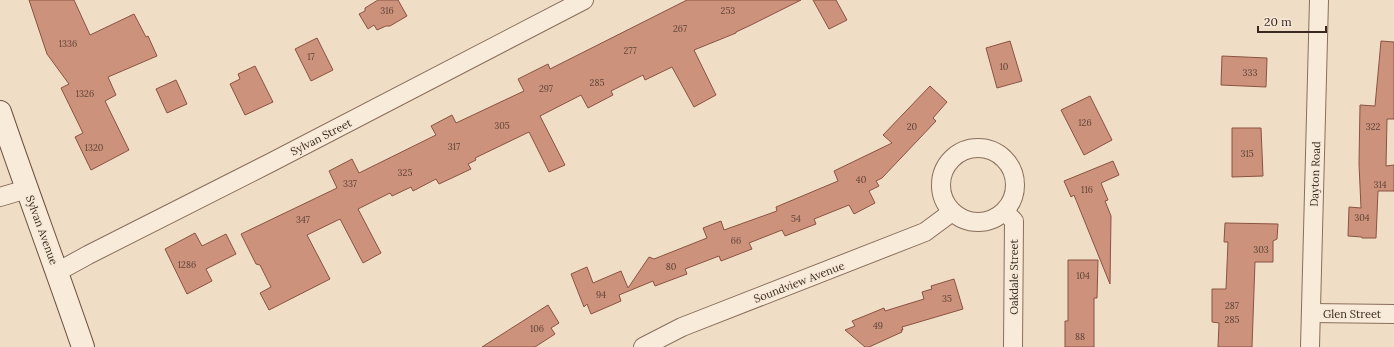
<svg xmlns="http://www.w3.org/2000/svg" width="1394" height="347" font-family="Lora,serif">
  <rect width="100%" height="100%" fill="#efddc6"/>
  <g fill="#cd927c" stroke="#8a5341">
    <path d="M29 0H74L90 35 134 14 146 37 148 36 157 56 108 77 116 95 105 101 129 150 91 170 75 137 83 133 61 88 69 84 47 54Z"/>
    <path d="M378 0H398L407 16 390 26H386L377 30 374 25 368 29 359 14 365 11V8Z"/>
    <path d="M687 0H801L751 25 736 32V33L694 50 716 95 694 107 672 67 645 80 643 75 611 91 613 95 588 108 581 95 540 116 565 165 549 172 529 132 475 158 476 160 468 164 471 169 439 184 436 179 413 191 411 187 392 196 390 193 358 209 381 253 363 263 340 219 307 235 330 279 269 310 260 293 271 287 260 265 256 264 241 234 337 188 329 171 352 159 359 173 436 135 431 126 452 115 456 123 524 91 518 79 548 64 550 69Z"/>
    <path d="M813 0H836L847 20 829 29Z"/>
    <path d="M317 38 333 70 311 81 295 49Z"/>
    <path d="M1010 41 1022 81 997 88 986 48Z"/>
    <path d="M1381 41 1394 42V119H1387L1386 166 1394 165V191H1378L1376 238H1362V237L1348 236 1349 207 1361 208 1359 164 1360 105 1375 106Z"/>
    <path d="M1222 56 1267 58 1266 87 1221 85Z"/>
    <path d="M255 66 273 102 245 115 230 84 240 79 238 74Z"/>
    <path d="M176 80 187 104 167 113 156 89Z"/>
    <path d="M930 86 947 102 933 118 936 121 882 178 876 181 879 186 869 191 875 203 854 214 849 205 814 219 816 224 785 236 782 230 749 243 752 249 721 261 719 256 685 269 687 274 655 286 653 281 619 295 621 301 591 314 587 304 584 307 571 274 587 267 593 283 621 271 628 288 649 257 654 259 707 238 703 228 721 221 724 230 777 211 776 207 838 181 834 171 892 143 883 135Z"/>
    <path d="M1090 96 1112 140 1084 155 1061 110Z"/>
    <path d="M1232 128H1261L1263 176 1232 177Z"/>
    <path d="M1113 161 1119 175 1101 183 1108 200 1105 201 1111 216 1110 284 1074 195 1071 197 1064 181Z"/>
    <path d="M1225 223 1278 224 1277 239 1273 241V262H1255L1252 347H1218L1219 323 1212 322V289H1226L1228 242H1224Z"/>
    <path d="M195 233 202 246 226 234 236 254 206 269 212 281 187 294 165 249Z"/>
    <path d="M1068 260H1098L1097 298H1094V347H1065V321H1068Z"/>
    <path d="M954 279 963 309 902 327 903 330H901L902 332 869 347H865L845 330 855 326 852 321 867 315 884 308 885 311 924 299 922 292 932 289 931 286Z"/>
    <path d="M548 305 559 323 551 328 555 334 535 347H482Z"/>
  </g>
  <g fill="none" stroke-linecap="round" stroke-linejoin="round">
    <g stroke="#8a6e5c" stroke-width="20">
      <g id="street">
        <circle cx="978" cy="185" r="37"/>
        <path d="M0 197 27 189"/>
        <path d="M1005 212 1014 221 1013 347"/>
        <path d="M57 272 88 255 268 164 584 0"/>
        <path d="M1311 313 1394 314"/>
        <path d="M643 347 682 327 925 232 952 212"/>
        <path d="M1310 347 1319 0"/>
      </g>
    </g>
    <g stroke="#6c4f3f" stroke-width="24">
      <path id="secondary" d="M0 112C27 191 56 268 83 347"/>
    </g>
    <use href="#street" stroke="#f9ebda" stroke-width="18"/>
    <use href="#secondary" stroke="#f9ebda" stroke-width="22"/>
  </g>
  <g text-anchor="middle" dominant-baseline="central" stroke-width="3.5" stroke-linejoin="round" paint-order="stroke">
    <g font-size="9" fill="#5f4336">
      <text x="387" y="10">316</text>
      <text x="728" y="10">253</text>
      <text x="680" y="28">267</text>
      <text x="68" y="43">1336</text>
      <text x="630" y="50">277</text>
      <text x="311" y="56">17</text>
      <text x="1004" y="66">10</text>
      <text x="1250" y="72">333</text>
      <text x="597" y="82">285</text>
      <text x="546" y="88">297</text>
      <text x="85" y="93">1326</text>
      <text x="1085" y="122">126</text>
      <text x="502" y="125">305</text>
      <text x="912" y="126">20</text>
      <text x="1373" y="126">322</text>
      <text x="454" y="146">317</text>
      <text x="94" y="147">1320</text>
      <text x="1247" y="153">315</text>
      <text x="405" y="172">325</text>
      <text x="861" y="179">40</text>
      <text x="350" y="183">337</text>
      <text x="1380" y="184">314</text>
      <text x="1087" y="189">116</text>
      <text x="1362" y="217">304</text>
      <text x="796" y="218">54</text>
      <text x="303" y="219">347</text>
      <text x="736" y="240">66</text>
      <text x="1261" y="249">303</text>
      <text x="187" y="264">1286</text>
      <text x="671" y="266">80</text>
      <text x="1083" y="275">104</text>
      <text x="601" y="294">94</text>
      <text x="947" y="298">35</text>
      <text x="1232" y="305">287</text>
      <text x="1232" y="319">285</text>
      <text x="878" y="325">49</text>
      <text x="537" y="328">106</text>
      <text x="1080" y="336">88</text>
    </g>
    <g font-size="11" fill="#3a291f" stroke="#f6e8d6">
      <text transform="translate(321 137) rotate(-27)">Sylvan Street</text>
      <text transform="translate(1315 174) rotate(-88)">Dayton Road</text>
      <text transform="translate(42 230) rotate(70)">Sylvan Avenue</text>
      <text transform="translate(1014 277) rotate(-90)">Oakdale Street</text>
      <text transform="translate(799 282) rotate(-21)">Soundview Avenue</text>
      <text x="1352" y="314">Glen Street</text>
    </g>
  </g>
  <path d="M1258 26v6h68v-6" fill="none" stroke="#3a291f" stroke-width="2"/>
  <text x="1264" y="26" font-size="12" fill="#3a291f" stroke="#f6e8d6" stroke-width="3" paint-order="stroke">20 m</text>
</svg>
